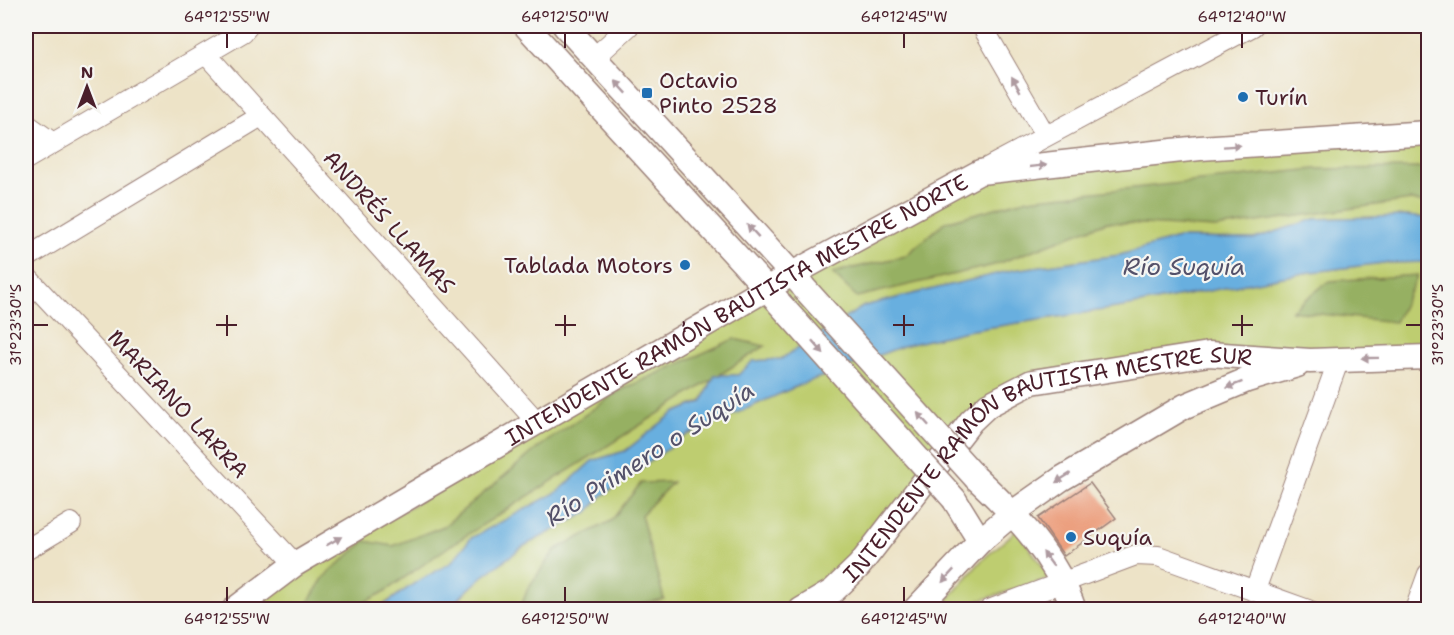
<svg xmlns="http://www.w3.org/2000/svg" width="1454" height="635" font-family="'Shantell Sans',sans-serif">
  <rect width="100%" height="100%" fill="#f6f6f2"/>
  <filter id="ink" filterUnits="userSpaceOnUse"><feTurbulence type="fractalNoise" baseFrequency=".0167" numOctaves="2"/><feDisplacementMap in="SourceGraphic" scale="12" xChannelSelector="R" yChannelSelector="G"/><feConvolveMatrix kernelMatrix="1 2 1 2 8 2 1 2 1" color-interpolation-filters="sRGB"/></filter>
  <filter id="wash" filterUnits="userSpaceOnUse"><feTurbulence type="fractalNoise" baseFrequency=".008" numOctaves="4" result="noise"/><feDisplacementMap in="SourceGraphic" scale="24" xChannelSelector="R" yChannelSelector="G"/><feGaussianBlur stdDeviation="1.35" result="paint"/><feColorMatrix in="noise" values="0 0 0 0 0 0 0 0 0 0 0 0 0 0 0 0 0 1.4 0 .05"/><feComposite in="paint" operator="in"/></filter>
  <g filter="url(#wash)">
    <rect width="100%" height="100%" fill="#ede3c7"/>
    <g fill="#becd6f" stroke="#84764d" stroke-width="1.5">
      <path d="M1428 133V218L1405 216 1314 219 1254 239 1178 238 1120 255 1013 270 864 306 781 359 754 361 738 375H715L702 401 674 413 625 451 592 461 559 491 471 538 451 563 415 583 377 609 234 610 980 172Z"/>
      <path d="M1428 262V357L1231 354 1007 393 859 566 801 609 447 610 482 577 524 546 588 512 602 496 687 435 802 384 903 346 966 331 1129 306 1304 273 1383 263Z"/>
      <path d="M1017 530 1051 578 959 607H941L982 560Z"/>
    </g>
    <g fill="#96b062" stroke="#706846" stroke-width="1.5">
      <path d="M1428 168V204L1411 200 1215 228 1107 222 994 265 857 297 832 273 905 256 945 222 1028 199 1315 169Z"/>
      <path d="M1418 275 1395 322 1291 311 1329 281Z"/>
      <path d="M734 339 765 346 451 545 384 592 352 609 303 610 324 577 365 541 393 546 444 526 539 447 619 391Z"/>
      <path d="M673 482 641 515 664 599 617 609H520L528 588 555 550 611 521 641 483Z"/>
    </g>
    <path fill="#68afdf" stroke="#596785" stroke-width="1.5" d="M1405 216 1428 218V262L1383 263 1304 273 1129 306 966 331 903 346 802 384 687 435 602 496 588 512 524 546 482 577 447 609 377 610 415 583 451 563 471 538 559 491 592 461 625 451 674 413 702 402 715 375H738L753 361 781 359 864 306 925 291 1013 270 1120 255 1178 238 1254 239 1314 219Z"/>
    <g id="blocks">
      <path fill="#eb9976" d="M1090 483 1116 518 1064 556 1038 518Z"/>
    </g>
  </g>
  <g filter="url(#ink)">
    <use href="#blocks" fill-opacity="0" stroke="#9c8179" stroke-width="1.5"/>
    <g fill="none" stroke-linecap="round" stroke-linejoin="round">
      <g stroke="#9c8179" stroke-width="22">
        <g id="minor">
          <path d="M982 26 1045 135"/>
          <path d="M206 54 537 422"/>
          <path d="M594 58 629 26"/>
          <path d="M26 124 53 143"/>
          <path d="M26 159 243 32 248 26"/>
          <path d="M983 170 1253 26"/>
          <path d="M26 258 261 116"/>
          <path d="M26 276 295 564"/>
          <path d="M26 550 71 523"/>
          <path d="M1255 590 1339 359"/>
          <path d="M989 610 1136 555 1158 556 1308 610"/>
          <path d="M1415 610 1428 574"/>
        </g>
      </g>
      <g stroke="#9c8179" stroke-width="27">
        <g id="major">
          <path d="M526 26 778 301"/>
          <path d="M565 26 802 285"/>
          <path d="M976 478C1016 515 1056 557 1074 610"/>
          <path d="M954 499 980 541"/>
          <path id="s1" d="M234 610 295 564 429 485 792 274 980 172 1200 148 1428 133"/>
          <path id="s2" d="M801 610 833 591 859 566 971 421 988 405 1032 382 1209 354 1310 361 1428 357"/>
          <path d="M915 610 980 541 1014 512 1061 479 1185 406 1247 380 1297 365"/>
        </g>
      </g>
      <use href="#minor" stroke="#fff" stroke-width="20"/>
      <use href="#major" stroke="#fff" stroke-width="24"/>
      <g stroke="#9c8179" stroke-width="27" stroke-linecap="butt">
        <g id="major-bridge">
          <path d="M804 288 976 478"/>
          <path d="M779 303 954 499"/>
        </g>
      </g>
      <use href="#major-bridge" stroke="#fff" stroke-width="24"/>
    </g>
    <defs><path id="oneway-solid" d="M-6-.8H1V-3.2L6.5 0L1 3.2V.8H-6Z" transform="scale(1.5)"/></defs>
    <g fill="#ae9aa0">
      <use href="#oneway-solid" transform="translate(1016 84) rotate(-120)"/>
      <use href="#oneway-solid" transform="translate(621 87) rotate(-133)"/>
      <use href="#oneway-solid" transform="translate(1232 146) rotate(-4)"/>
      <use href="#oneway-solid" transform="translate(1038 166) rotate(-6)"/>
      <use href="#oneway-solid" transform="translate(753 231) rotate(-133)"/>
      <use href="#oneway-solid" transform="translate(818 347) rotate(48)"/>
      <use href="#oneway-solid" transform="translate(1370 358) rotate(179)"/>
      <use href="#oneway-solid" transform="translate(1234 385) rotate(160)"/>
      <use href="#oneway-solid" transform="translate(923 419) rotate(-132)"/>
      <use href="#oneway-solid" transform="translate(1063 478) rotate(148)"/>
      <use href="#oneway-solid" transform="translate(334 541) rotate(-30)"/>
      <use href="#oneway-solid" transform="translate(1048 559) rotate(-126)"/>
      <use href="#oneway-solid" transform="translate(948 576) rotate(133)"/>
    </g>
  </g>
  <path fill="none" stroke="#4a1f2b" stroke-width="2" d="M227 33V48M565 33V48M904 33V48M1242 33V48M227 315V336M565 315V336M904 315V336M1242 315V336M33 325H48M216 325H237M555 325H576M893 325H914M1232 325H1253M1406 325H1421M227 587V602M565 587V602M904 587V602M1242 587V602"/>
  <g fill="#1f6fb2" stroke="#f6f6f2" stroke-width="2">
    <rect x="641" y="87" width="12" height="12" rx="3"/>
    <circle cx="1243" cy="97" r="6"/>
    <circle cx="685" cy="265" r="6"/>
    <circle cx="1071" cy="537" r="6"/>
  </g>
  <g text-anchor="middle" dominant-baseline="central" stroke-width="4.5" stroke-linejoin="round" paint-order="stroke">
    <g font-size="22" fill="#4a1f2b" stroke="#f6f6f2" text-anchor="start">
      <text x="659" y="80">Octavio<tspan x="659" dy="25">Pinto 2528</tspan></text>
      <text x="1255" y="97">Turín</text>
      <text x="673" y="265" text-anchor="end">Tablada Motors</text>
      <text x="1083" y="537">Suquía</text>
    </g>
    <g font-size="22" fill="#4a1f2b" stroke="#f6f6f2">
      <text transform="translate(389 222) rotate(48)">ANDRÉS LLAMAS</text>
      <text stroke="none"><textPath href="#s1" startOffset="586">INTENDENTE RAMÓN BAUTISTA MESTRE NORTE</textPath></text>
      <text transform="translate(178 404) rotate(47)">MARIANO LARRA</text>
      <text stroke="none"><textPath href="#s2" startOffset="304">INTENDENTE RAMÓN BAUTISTA MESTRE SUR</textPath></text>
    </g>
    <g font-size="24" font-style="italic" fill="#54516a" stroke="#f6f6f2">
      <text x="1184" y="267">Río Suquía</text>
      <text transform="translate(650 454) rotate(-33)">Río Primero o Suquía</text>
    </g>
  </g>
  <rect width="1454" height="635" fill="none" stroke="#f6f6f2" stroke-width="66"/>
  <g transform="translate(87 87)" stroke="#f6f6f2" stroke-width="4.5" paint-order="stroke">
  <path d="M0-4.5L10 22L0 15L-10 22Z" fill="#4a1f2b"/>
  <text y="-9" font-size="16" font-weight="bold" text-anchor="middle" fill="#4a1f2b">N</text>
  </g>
  <rect x="33" y="33" width="1388" height="569" fill="none" stroke="#4a1f2b" stroke-width="2"/>
  <g font-size="15" text-anchor="middle" fill="#4a1f2b">
    <text x="227" y="22">64°12'55"W</text>
    <text x="565" y="22">64°12'50"W</text>
    <text x="904" y="22">64°12'45"W</text>
    <text x="1242" y="22">64°12'40"W</text>
    <text transform="translate(16 325) rotate(-90)" y="5">31°23'30"S</text>
    <text transform="translate(1438 325) rotate(-90)" y="5">31°23'30"S</text>
    <text x="227" y="624">64°12'55"W</text>
    <text x="565" y="624">64°12'50"W</text>
    <text x="904" y="624">64°12'45"W</text>
    <text x="1242" y="624">64°12'40"W</text>
  </g>
</svg>
